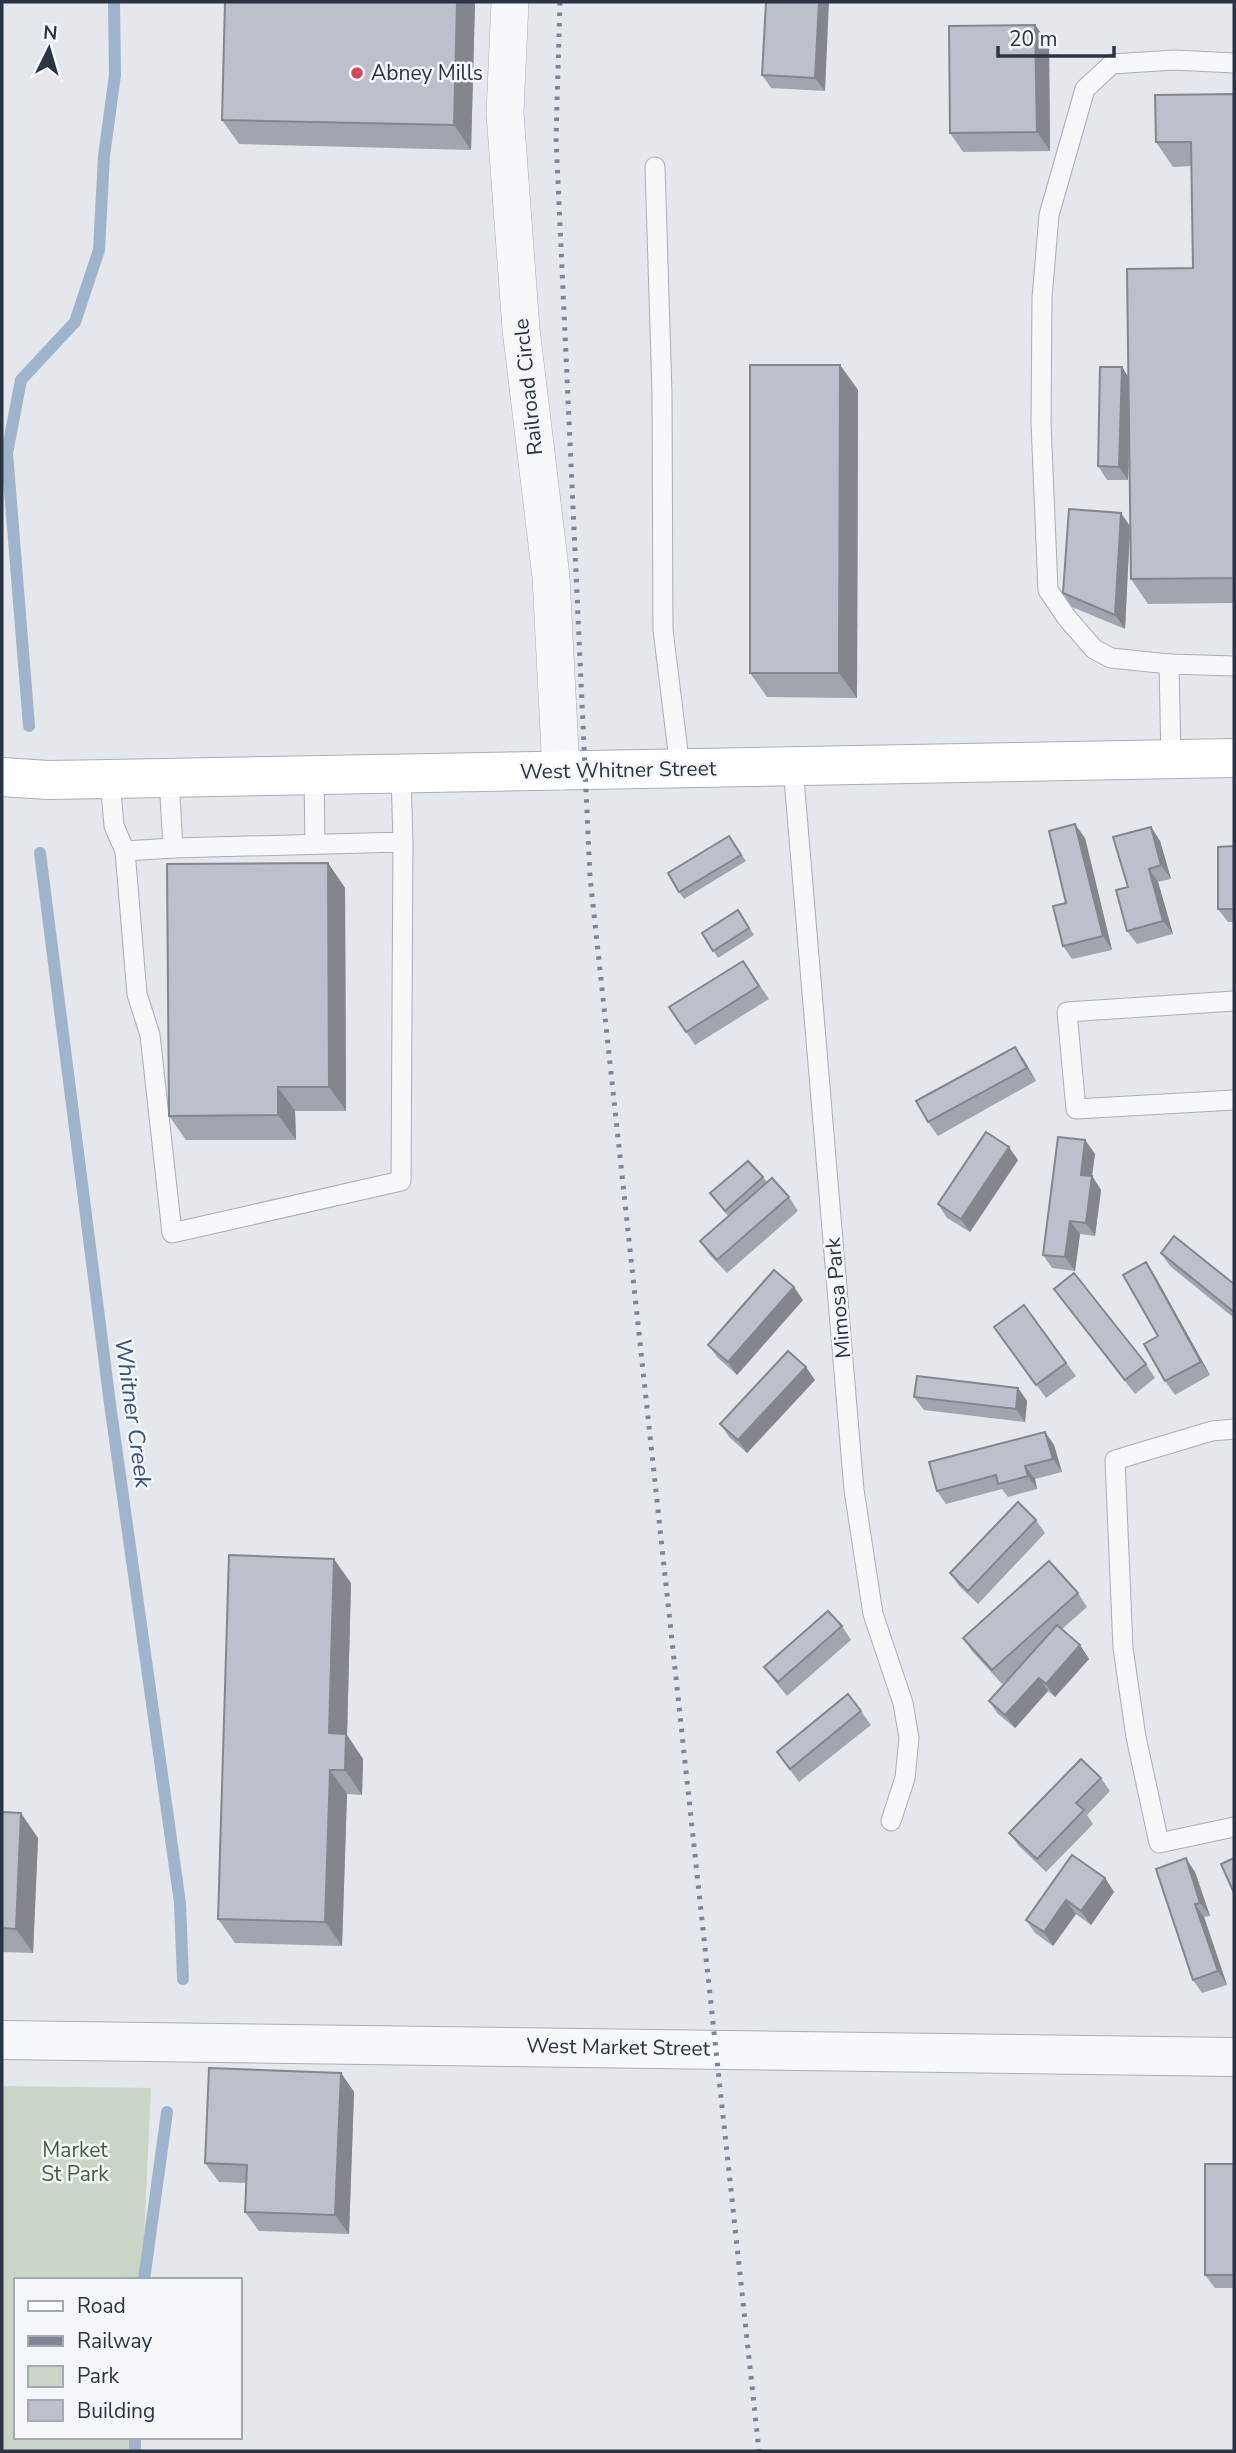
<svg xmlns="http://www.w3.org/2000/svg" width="1236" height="2453" font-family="'Nunito Sans',sans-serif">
  <rect width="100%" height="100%" fill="#e4e7ec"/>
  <path fill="#c9d6c5" d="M2 2086 151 2088 142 2280H16V2437H134V2451H2Z"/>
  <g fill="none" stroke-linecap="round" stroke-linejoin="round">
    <g stroke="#9fb4cc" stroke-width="12">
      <path d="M29 726 7 453 21 380 75 322 99 250 104 156 115 75 114 2"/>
      <path d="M40 853 110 1404 180 1903 183 1979"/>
      <path d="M144 2280 167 2112"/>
      <path d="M135 2451V2437"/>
    </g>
    <g stroke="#a9aeb7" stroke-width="21">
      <g id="service">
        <path d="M655 167 662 393 663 630 680 768"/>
        <path d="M1169 664 1234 666"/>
        <path d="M1171 760 1169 664 1111 658 1094 649 1067 618 1048 590 1041 423 1042 298 1049 215 1085 89 1112 64 1174 60 1234 63"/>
        <path d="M793 767 854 1490 873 1614 903 1703 909 1738 905 1778 891 1821"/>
        <path d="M401 774 403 842 401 1181 172 1233 150 1035 137 994 125 851 173 848 403 842"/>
        <path d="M314 775 315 844"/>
        <path d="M169 778 173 848"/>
        <path d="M110 779 114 826 125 851"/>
        <path d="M1234 1001 1067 1012 1076 1109 1234 1100"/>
        <path d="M1234 1429 1212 1431 1115 1460 1123 1648 1136 1737 1159 1843 1234 1827"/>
      </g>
    </g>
    <g stroke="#a9aeb7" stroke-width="38">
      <path id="minor" d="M510 2 505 113 521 329 551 577 561 771"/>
    </g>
    <g stroke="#a9aeb7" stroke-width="40">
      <path id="tertiary" d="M2 2040 1234 2057"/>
    </g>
    <g stroke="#a9aeb7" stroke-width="40">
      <path id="secondary" d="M2 777 48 780 110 779 1234 758"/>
    </g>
    <use href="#service" stroke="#f7f8fa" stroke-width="19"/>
    <use href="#minor" stroke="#f7f8fa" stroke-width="37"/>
    <use href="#tertiary" stroke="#f7f8fa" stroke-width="38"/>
    <use href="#secondary" stroke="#fff" stroke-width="38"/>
    <path stroke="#7d8696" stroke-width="5" stroke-dasharray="3.5 7" stroke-linecap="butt" d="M560 2 556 138 590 877 759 2451"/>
  </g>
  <g fill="#a1a5ae">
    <path d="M225 2H475L471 150 239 144 222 120Z"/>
    <path d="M766 2 825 91 771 88 762 75Z"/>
    <path d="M1035 25 1049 44 1050 151 963 152 950 133Z"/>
    <path d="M1234 94V603L1148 604 1131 579 1130 531 1125 629 1072 607 1063 593 1130 526 1129 446 1128 480H1107L1098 466 1122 367 1128 377 1193 268 1192 166 1173 167 1156 142Z"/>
    <path d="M840 365 858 390 857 698 767 697 750 673Z"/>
    <path d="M1151 827 1160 841 1171 879 1158 882 1173 934 1137 944 1127 931 1128 887Z"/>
    <path d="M729 836 746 861 684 899 679 892Z"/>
    <path d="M1085 838 1112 950 1072 959 1063 946 1066 903Z"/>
    <path d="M1234 846V922H1228L1218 909Z"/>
    <path d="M328 863 345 888 346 1111H295L296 1140H186L169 1116Z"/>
    <path d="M738 910 754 935 718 958 702 933Z"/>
    <path d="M752 974 769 999 695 1045 686 1032Z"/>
    <path d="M1015 1047 1024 1060 1036 1081 938 1136 928 1122Z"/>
    <path d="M1085 1140 1095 1154 1092 1176 1101 1190 1095 1236 1080 1234 1075 1271 1052 1268 1043 1255Z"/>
    <path d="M1018 1160 970 1232 947 1218 938 1204Z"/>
    <path d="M763 1177 767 1182 789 1197 798 1211 727 1273 709 1254 700 1241 728 1216 710 1193Z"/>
    <path d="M1161 1253 1234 1284V1318L1170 1266Z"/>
    <path d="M1155 1276 1210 1375 1175 1395 1165 1381 1158 1336Z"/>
    <path d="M1054 1289 1146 1364 1155 1378 1135 1394Z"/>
    <path d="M803 1300 737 1375 718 1358 708 1345Z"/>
    <path d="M1024 1305 1076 1376 1046 1398 994 1327Z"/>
    <path d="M815 1380 747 1453 729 1437 720 1424Z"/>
    <path d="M1018 1388 1027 1401 1025 1422 924 1410 914 1397Z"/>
    <path d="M1045 1432 1054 1445 1062 1472 1035 1479 1037 1489 1008 1497 1002 1489 946 1504 937 1491Z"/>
    <path d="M1036 1520 1045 1533 978 1604 959 1586 950 1573Z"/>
    <path d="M351 1583 347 1735 363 1759 362 1795 347 1794 342 1946 235 1943 218 1919Z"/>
    <path d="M1078 1593 1087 1607 1062 1629 1080 1645 1089 1659 1055 1697 1048 1691 1015 1728 998 1714 989 1701 1015 1672 1002 1684 972 1651 963 1638Z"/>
    <path d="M842 1626 851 1640 787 1696 774 1680 764 1667Z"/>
    <path d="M861 1711 871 1725 799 1782 777 1752Z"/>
    <path d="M1101 1778 1110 1791 1087 1815 1093 1824 1046 1872 1019 1846 1009 1833Z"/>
    <path d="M2 1812 38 1838 33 1953 2 1952Z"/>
    <path d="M1195 1872 1210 1916 1204 1917 1227 1985 1202 1993 1193 1980Z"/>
    <path d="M1105 1878 1114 1892 1091 1925 1076 1914 1053 1946 1035 1933 1026 1920Z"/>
    <path d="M341 2073 354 2092 349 2234 259 2231 245 2212 247 2183 219 2182 205 2163Z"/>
    <path d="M1234 2164V2288H1215L1205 2275Z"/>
  </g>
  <g fill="#83868d">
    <path d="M457 2H475L471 150 454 125Z"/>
    <path d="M819 2H829L825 91 815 78Z"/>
    <path d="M1035 25 1049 44 1050 151 1037 132Z"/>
    <path d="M840 365 858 390 857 698 839 673Z"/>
    <path d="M1122 367 1131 381 1128 480 1119 467Z"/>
    <path d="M1121 513 1130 526 1125 629 1115 615Z"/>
    <path d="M1075 824 1085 838 1112 950 1103 936Z"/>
    <path d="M1151 827 1160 841 1171 879 1161 865Z"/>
    <path d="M328 863 345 888 346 1111 329 1087Z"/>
    <path d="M1149 869 1158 882 1173 934 1163 921Z"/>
    <path d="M1015 1047 1024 1060 1036 1081 1027 1068Z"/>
    <path d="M278 1087 295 1111 296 1140 278 1115Z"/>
    <path d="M1085 1140 1095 1154 1090 1188 1081 1175Z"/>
    <path d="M1009 1147 1018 1160 970 1232 961 1219Z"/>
    <path d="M1092 1176 1101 1190 1095 1236 1086 1223Z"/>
    <path d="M1070 1221 1080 1234 1075 1271 1065 1257Z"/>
    <path d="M1146 1262 1155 1276 1210 1375 1201 1362Z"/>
    <path d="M794 1287 803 1300 737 1375 728 1362Z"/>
    <path d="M806 1367 815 1380 747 1453 738 1440Z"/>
    <path d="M1018 1388 1027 1401 1025 1422 1016 1409Z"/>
    <path d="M1045 1432 1054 1445 1062 1472 1053 1459Z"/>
    <path d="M1025 1466 1035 1479 1037 1489 1028 1476Z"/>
    <path d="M334 1559 351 1583 347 1735 363 1759 362 1795 345 1770 329 1733Z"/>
    <path d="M1080 1645 1089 1659 1055 1697 1046 1684Z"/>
    <path d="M1039 1678 1048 1691 1015 1728 1005 1715Z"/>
    <path d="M330 1770 347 1794 342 1946 325 1922Z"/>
    <path d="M21 1813 38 1838 33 1953 16 1929Z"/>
    <path d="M1186 1858 1195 1872 1210 1916 1200 1903Z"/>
    <path d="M1105 1878 1114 1892 1091 1925 1081 1911Z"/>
    <path d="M1066 1900 1076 1914 1053 1946 1044 1932Z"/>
    <path d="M1195 1904 1204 1917 1227 1985 1218 1971Z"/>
    <path d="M341 2073 354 2092 349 2234 335 2215Z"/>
  </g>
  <g fill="#bbc0ca" stroke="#83868d" stroke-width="2">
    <path d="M225 2H457L454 125 222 120Z"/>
    <path d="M766 2H819L815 78 762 75Z"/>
    <path d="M1035 25 1037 132 950 133 949 26Z"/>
    <path d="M1234 94V578L1131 579 1127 269 1193 268 1191 142H1156L1155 95Z"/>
    <path d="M750 365H840L839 673H750Z"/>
    <path d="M1100 367H1122L1119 467 1098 466Z"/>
    <path d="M1069 509 1121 513 1115 615 1063 593Z"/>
    <path d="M1075 824 1103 936 1063 946 1053 906 1066 903 1049 831Z"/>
    <path d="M1151 827 1161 865 1149 869 1163 921 1127 931 1116 890 1128 887 1113 837Z"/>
    <path d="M729 836 741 855 679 892 668 873Z"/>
    <path d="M1234 846V909H1218V847Z"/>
    <path d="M328 863 329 1087H278V1115L169 1116 167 864Z"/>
    <path d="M738 910 749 928 713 951 702 933Z"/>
    <path d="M743 961 759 986 686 1032 669 1007Z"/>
    <path d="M1015 1047 1027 1068 928 1122 916 1101Z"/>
    <path d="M986 1132 1009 1147 961 1219 938 1204Z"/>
    <path d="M1058 1137 1085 1140 1081 1175 1092 1176 1086 1223 1070 1221 1065 1257 1043 1255Z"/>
    <path d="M748 1161 763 1177 725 1211 710 1193Z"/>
    <path d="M772 1178 789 1197 717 1260 700 1241Z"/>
    <path d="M1174 1236 1234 1284V1312L1161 1253Z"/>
    <path d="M1146 1262 1201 1362 1165 1381 1144 1344 1158 1336 1123 1275Z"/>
    <path d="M774 1270 794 1287 728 1362 708 1345Z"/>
    <path d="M1074 1273 1146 1364 1125 1380 1054 1289Z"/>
    <path d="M1024 1305 1066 1363 1036 1385 994 1327Z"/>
    <path d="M788 1351 806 1367 738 1440 720 1424Z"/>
    <path d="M917 1376 1018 1388 1016 1409 914 1397Z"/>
    <path d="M1045 1432 1053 1459 1025 1466 1028 1476 998 1484 996 1475 937 1491 929 1462Z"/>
    <path d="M1018 1502 1036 1520 968 1591 950 1573Z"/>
    <path d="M229 1555 334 1559 329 1733 346 1734 345 1770H330L325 1922 218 1919Z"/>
    <path d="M1049 1561 1078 1593 992 1670 963 1638Z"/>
    <path d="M828 1611 842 1626 778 1682 764 1667Z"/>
    <path d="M1057 1625 1080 1645 1046 1684 1039 1678 1005 1715 989 1701Z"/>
    <path d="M848 1694 861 1711 790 1769 777 1752Z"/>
    <path d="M1081 1759 1101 1778 1076 1803 1084 1810 1037 1859 1009 1833Z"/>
    <path d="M2 1812 21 1813 16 1929 2 1928Z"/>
    <path d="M1072 1855 1105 1878 1081 1911 1066 1900 1044 1932 1026 1920Z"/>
    <path d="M1186 1858 1200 1903 1195 1904 1218 1971 1193 1980 1156 1869Z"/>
    <path d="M1234 1858V1893L1221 1864Z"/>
    <path d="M209 2068 341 2073 335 2215 245 2212 247 2165 205 2163Z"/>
    <rect x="1205" y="2164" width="29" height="111"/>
  </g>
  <circle fill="#d1495b" stroke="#f4f6f9" stroke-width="2.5" cx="357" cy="73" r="7"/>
  <g text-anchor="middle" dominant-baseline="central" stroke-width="5" stroke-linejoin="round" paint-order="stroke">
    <g font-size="21" fill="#2b3445" stroke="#f4f6f9" text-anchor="start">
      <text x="371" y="73">Abney Mills</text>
    </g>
    <g font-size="21" fill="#2b3445" stroke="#f4f6f9">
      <text transform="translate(528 387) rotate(-96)">Railroad Circle</text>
      <text transform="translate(618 770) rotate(-1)">West Whitner Street</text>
      <text transform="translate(838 1298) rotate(-95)">Mimosa Park</text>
      <text transform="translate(618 2047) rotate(1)">West Market Street</text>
    </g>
    <g font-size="21" fill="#3f6138" stroke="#f4f6f9">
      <text x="75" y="2150">Market<tspan x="75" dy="24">St Park</tspan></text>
    </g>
    <g font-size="23" font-style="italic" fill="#34527a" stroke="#f4f6f9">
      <text transform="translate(133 1413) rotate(82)">Whitner Creek</text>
    </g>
  </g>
  <rect width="1236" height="2453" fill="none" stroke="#2b3445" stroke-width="7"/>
  <rect x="14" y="2278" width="228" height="161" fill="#f4f6f9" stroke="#a4a8b1" stroke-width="2"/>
  <rect x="28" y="2301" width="35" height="10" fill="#ffffff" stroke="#a4a8b1" stroke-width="2"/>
  <text x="77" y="2313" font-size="21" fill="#2b3445">Road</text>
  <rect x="28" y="2336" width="35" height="10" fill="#7d8696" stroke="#a4a8b1" stroke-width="2"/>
  <text x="77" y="2348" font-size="21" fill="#2b3445">Railway</text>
  <rect x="28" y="2366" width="35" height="21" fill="#c9d6c5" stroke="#a4a8b1" stroke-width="2"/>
  <text x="77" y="2383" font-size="21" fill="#2b3445">Park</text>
  <rect x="28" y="2400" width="35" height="21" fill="#bbc0ca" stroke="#a4a8b1" stroke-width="2"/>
  <text x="77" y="2418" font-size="21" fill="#2b3445">Building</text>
  <g transform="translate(49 49) rotate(5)" stroke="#f4f6f9" stroke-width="5" paint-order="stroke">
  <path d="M0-5L12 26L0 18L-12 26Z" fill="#2b3445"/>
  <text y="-10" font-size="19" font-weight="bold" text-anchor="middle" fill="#2b3445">N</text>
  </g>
  <path d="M998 46v10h116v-10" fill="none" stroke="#2b3445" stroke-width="3.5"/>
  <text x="1009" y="46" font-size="21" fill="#2b3445" stroke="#f4f6f9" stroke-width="5" paint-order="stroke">20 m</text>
</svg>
